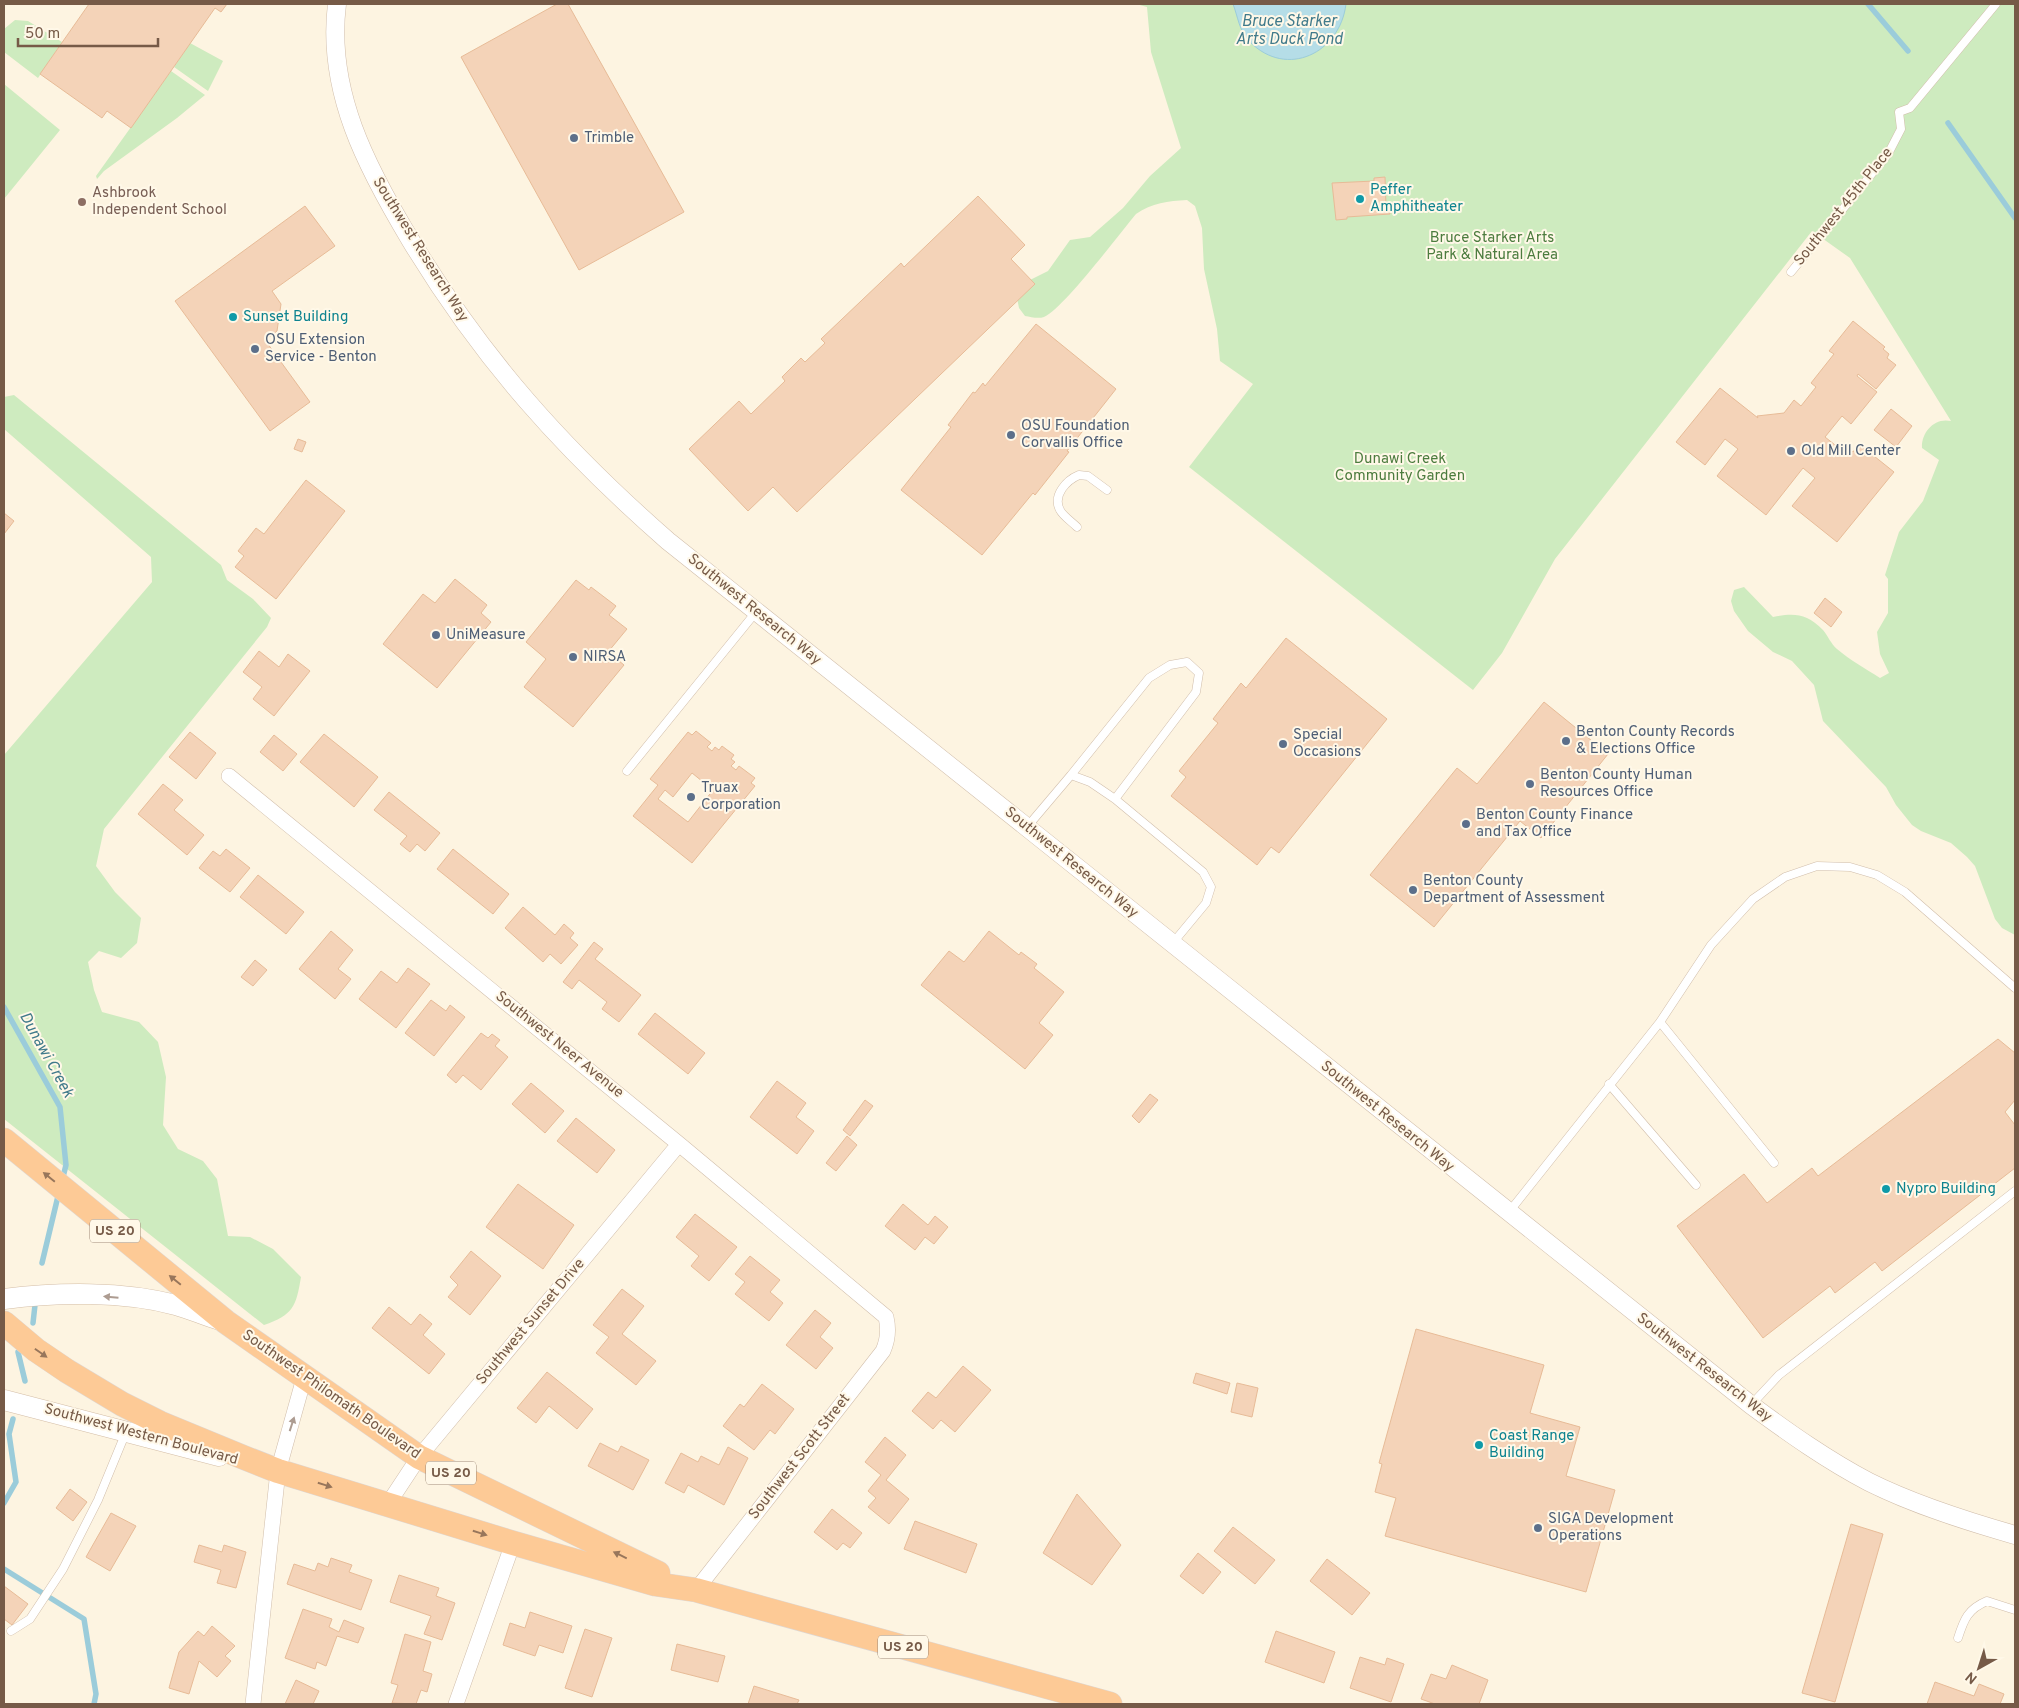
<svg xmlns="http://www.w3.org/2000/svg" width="2019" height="1708" font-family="Overpass,sans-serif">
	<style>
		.green { fill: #ceebbf }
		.water { fill: #b5dde7; stroke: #9bccda }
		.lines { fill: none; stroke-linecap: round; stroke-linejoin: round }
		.stream { stroke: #9bccda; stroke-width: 5.5 }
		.building { fill: #f4d3b8; stroke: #e7bb97; fill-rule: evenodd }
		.service-casing { stroke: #d1beab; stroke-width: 9 }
		.minor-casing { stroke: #d1beab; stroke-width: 16 }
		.tertiary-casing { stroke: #d1beab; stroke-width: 19 }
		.secondary-casing { stroke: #d4bea7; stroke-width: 21 }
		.trunk-casing { stroke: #ded7d3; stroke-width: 25 }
		.service { stroke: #fff; stroke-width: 8 }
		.minor { stroke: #fff; stroke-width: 15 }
		.tertiary { stroke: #fff; stroke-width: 18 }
		.secondary { stroke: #fff; stroke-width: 20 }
		.trunk { stroke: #fdca96; stroke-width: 24 }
		.oneway { fill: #98765b }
		.oneway2 { fill: #ad9c91 }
		.service-dot { fill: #5c6f8a; stroke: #fff8e8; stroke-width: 2 }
		.culture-dot { fill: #0f9aa8; stroke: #fff8e8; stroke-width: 2 }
		.education-dot { fill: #8d6e63; stroke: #fff8e8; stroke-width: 2 }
		.labels { text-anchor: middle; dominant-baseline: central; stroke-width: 4; stroke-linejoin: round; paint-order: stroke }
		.shield { fill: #fff8e8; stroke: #9f8977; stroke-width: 1 }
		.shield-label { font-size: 14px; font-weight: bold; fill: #765a47 }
		.service-label { font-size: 15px; fill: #4e5e75; stroke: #fff8e8; text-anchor: start }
		.culture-label { font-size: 15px; fill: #0d838f; stroke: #fff8e8; text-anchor: start }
		.education-label { font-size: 15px; fill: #785e54; stroke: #fff8e8; text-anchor: start }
		.street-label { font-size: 15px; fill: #765a47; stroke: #fff8e8 }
		.park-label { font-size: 15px; fill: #4c7c3e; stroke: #fff8e8 }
		.water-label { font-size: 16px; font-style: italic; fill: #407a8b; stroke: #fff8e8 }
	</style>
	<rect width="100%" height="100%" fill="#fdf4e1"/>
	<path class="green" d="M 1136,4 L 2015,4 L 2015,935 L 2002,928 L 1995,919 L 1975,866 L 1967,857 L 1951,843 L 1921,831 L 1912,825 L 1896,805 L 1886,787 L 1823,721 L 1814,685 L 1792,661 L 1773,652 L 1748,631 L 1734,611 L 1731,601 L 1734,590 L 1744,587 L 1773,617 C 1794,613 1806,613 1823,630 C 1828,636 1831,644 1837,649 C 1850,660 1866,669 1880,678 L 1889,673 L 1880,654 L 1877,632 L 1888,613 L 1888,579 L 1885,575 L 1899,532 L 1923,501 L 1939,460 L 1922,448 C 1921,433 1934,417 1951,421 L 1850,258 L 1812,231 L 1555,559 L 1502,653 L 1473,690 L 1189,467 L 1253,384 L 1220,361 L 1217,329 L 1204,269 L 1202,228 L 1195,206 L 1187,200 C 1168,201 1152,203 1136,214 C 1120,233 1063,309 1044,317 C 1038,319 1031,317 1025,316 L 1019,308 L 1017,298 L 1028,281 L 1048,271 L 1070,240 L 1090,237 L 1123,208 L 1150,176 L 1181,148 L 1151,52 L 1147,7 Z
		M 15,20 L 28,21 L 62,42 L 38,78 L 4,52 L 4,29 Z
		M 190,43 L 223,61 L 208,91 L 174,67 Z
		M 171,71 L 205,95 L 177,118 L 104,171 L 97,179 L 96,176 Z
		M 4,84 L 60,130 L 4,199 Z
		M 14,395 L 221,565 L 227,580 L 253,599 L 271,618 L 267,627 L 104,829 L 96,866 L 115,892 L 141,918 L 137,943 L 121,958 L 99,951 L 88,962 L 94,990 L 102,1012 L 139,1022 L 158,1042 L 166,1077 L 163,1125 L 178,1149 L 203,1161 L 217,1179 L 228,1236 L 250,1237 L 273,1249 L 301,1277 C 296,1307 293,1315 264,1325 L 4,1119 L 4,755 L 152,582 L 151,557 L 4,429 L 4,397 Z"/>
	<path class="water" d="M 1233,4 L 1346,4 C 1340,53 1287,79 1250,42 C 1239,31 1238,17 1233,4 Z"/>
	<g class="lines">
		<path class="stream" d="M 1868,4 L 1908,51
			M 1948,123 L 2015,218
			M 4,1007 L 60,1107 L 66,1165 L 62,1181
			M 42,1263 L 59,1192
			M 33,1323 L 35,1305
			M 18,1352 L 25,1381
			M 4,1503 L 16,1482 L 9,1434 L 13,1419
			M 4,1569 L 84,1619 L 96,1694 L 94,1704"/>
	</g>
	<path class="building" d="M 89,4 L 227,4 L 221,12 L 215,8 L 131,128 L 107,111 L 102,118 L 40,74 Z
		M 557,4 L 568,4 L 684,212 L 579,270 L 461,57 Z
		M 1385,177 L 1386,206 L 1389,206 L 1390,214 L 1347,217 L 1347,219 L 1336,220 L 1332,183 L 1374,181 L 1374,178 Z
		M 978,196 L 1025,245 L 1011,259 L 1035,284 L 797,512 L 773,487 L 748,511 L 689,449 L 739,401 L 751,414 L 785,381 L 782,377 L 801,358 L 805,362 L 825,343 L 821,339 L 901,263 L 904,267 Z
		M 305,206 L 335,246 L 272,291 L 281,304 L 277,331 L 265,340 L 310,402 L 270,431 L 175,301 Z
		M 1853,321 L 1885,347 L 1883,349 L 1889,354 L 1887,358 L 1896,365 L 1876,389 L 1858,374 L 1857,376 L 1877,392 L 1851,424 L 1842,416 L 1825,437 L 1845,453 L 1848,448 L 1853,452 L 1859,444 L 1894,472 L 1837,542 L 1792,506 L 1815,478 L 1803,468 L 1766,515 L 1717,476 L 1738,449 L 1725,439 L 1705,465 L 1676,442 L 1720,388 L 1758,418 L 1757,416 L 1784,413 L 1794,400 L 1801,406 L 1816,387 L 1811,383 L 1834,354 L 1829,351 Z
		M 1036,324 L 1116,389 L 1067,451 L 1069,452 L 1035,495 L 1033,493 L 982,555 L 901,490 L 951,427 L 948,425 L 973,392 L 975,393 L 983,383 L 985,386 Z
		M 1891,409 L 1912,426 L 1896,447 L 1874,430 Z
		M 298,439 L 306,442 L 302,452 L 294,449 Z
		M 306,480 L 345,511 L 276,599 L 235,567 L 244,556 L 238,551 L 256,528 L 264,534 Z
		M 4,513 L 14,521 L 4,534 Z
		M 455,579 L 487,605 L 481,613 L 491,622 L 437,688 L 383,644 L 423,594 L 435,603 Z
		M 576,580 L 589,590 L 591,587 L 616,606 L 609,615 L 627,629 L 608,652 L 624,665 L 573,727 L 524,687 L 546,659 L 526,642 Z
		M 1825,598 L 1842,612 L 1831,627 L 1814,613 Z
		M 1286,638 L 1387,719 L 1279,853 L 1271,847 L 1257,865 L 1171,796 L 1186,777 L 1179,771 L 1218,723 L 1213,719 L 1241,683 L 1246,688 Z
		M 259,651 L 279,667 L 288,654 L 310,671 L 274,716 L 253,699 L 262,687 L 243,672 Z
		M 1544,702 L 1608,754 L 1541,838 L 1520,821 L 1434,927 L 1370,875 L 1457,768 L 1477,784 Z
		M 696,731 L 711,743 L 707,747 L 712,751 L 715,747 L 719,750 L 722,746 L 734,755 L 731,759 L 735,762 L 731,766 L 736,770 L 739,766 L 755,778 L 751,783 L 755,786 L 692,863 L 633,816 L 658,785 L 650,779 L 688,732 L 692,735 ZM 692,773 L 713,790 L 688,822 L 658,799 L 665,790 L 673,797 Z
		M 190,732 L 216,753 L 196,779 L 169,757 Z
		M 324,734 L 378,777 L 354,807 L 300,762 Z
		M 274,735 L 297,754 L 283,771 L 260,752 Z
		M 163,784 L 183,800 L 174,810 L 204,835 L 187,855 L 138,814 Z
		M 389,792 L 440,833 L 425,851 L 417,844 L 410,852 L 400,844 L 407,836 L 374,810 Z
		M 226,849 L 250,868 L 230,892 L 199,868 L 213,851 L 220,856 Z
		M 453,849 L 509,894 L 493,914 L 437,869 Z
		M 258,875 L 304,912 L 286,934 L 240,897 Z
		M 523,907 L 555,935 L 564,924 L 574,933 L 570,938 L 578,945 L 561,964 L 550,954 L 543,962 L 505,928 Z
		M 331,931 L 353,950 L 338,969 L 351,979 L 335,999 L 299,969 Z
		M 989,931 L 1019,955 L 1021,952 L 1037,964 L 1034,968 L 1064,992 L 1039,1023 L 1053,1035 L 1025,1069 L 921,985 L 949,951 L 964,962 Z
		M 594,942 L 603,949 L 595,959 L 641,995 L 619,1022 L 602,1009 L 607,1002 L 579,980 L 572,989 L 563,982 Z
		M 255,960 L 267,970 L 253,986 L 241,977 Z
		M 408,968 L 430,984 L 396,1028 L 359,999 L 381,971 L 397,983 Z
		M 431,1000 L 446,1011 L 450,1005 L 465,1017 L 434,1056 L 405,1033 Z
		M 655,1013 L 705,1053 L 688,1074 L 638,1034 Z
		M 481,1033 L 488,1038 L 492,1034 L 500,1040 L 495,1046 L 508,1057 L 481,1090 L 463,1075 L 456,1083 L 447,1075 Z
		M 1998,1039 L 2015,1053 L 2015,1100 L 2005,1112 L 2015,1125 L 2015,1168 L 1882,1271 L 1875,1262 L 1835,1293 L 1830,1286 L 1763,1338 L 1677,1226 L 1744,1174 L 1767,1203 L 1812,1168 L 1818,1176 Z
		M 777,1081 L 806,1103 L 796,1117 L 814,1131 L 797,1154 L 750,1117 Z
		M 531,1083 L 564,1111 L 545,1133 L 512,1104 Z
		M 1150,1094 L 1158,1100 L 1139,1123 L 1132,1116 Z
		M 865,1100 L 873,1106 L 850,1136 L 843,1130 Z
		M 576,1118 L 615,1150 L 597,1173 L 557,1141 Z
		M 847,1136 L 857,1145 L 836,1171 L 826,1163 Z
		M 518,1184 L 574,1225 L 543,1269 L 486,1227 Z
		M 903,1204 L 928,1225 L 935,1216 L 948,1227 L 934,1244 L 925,1237 L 915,1250 L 885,1226 Z
		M 695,1214 L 737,1247 L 709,1281 L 691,1266 L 699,1256 L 676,1237 Z
		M 471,1251 L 501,1276 L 470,1315 L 448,1297 L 458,1285 L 450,1277 Z
		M 750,1256 L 780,1280 L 770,1292 L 783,1303 L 769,1321 L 735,1294 L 745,1282 L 735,1274 Z
		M 622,1289 L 644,1306 L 622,1334 L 656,1361 L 636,1385 L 596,1353 L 609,1337 L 593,1325 Z
		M 389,1307 L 411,1325 L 420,1314 L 432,1324 L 423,1335 L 445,1354 L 429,1374 L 372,1328 Z
		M 815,1310 L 831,1323 L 820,1337 L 833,1348 L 816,1369 L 786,1345 Z
		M 1416,1329 L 1544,1365 L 1530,1413 L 1580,1427 L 1566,1476 L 1615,1490 L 1586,1592 L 1385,1536 L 1396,1498 L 1375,1492 L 1382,1464 L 1379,1463 Z
		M 963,1366 L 991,1390 L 955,1432 L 941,1420 L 933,1429 L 912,1411 L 928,1392 L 936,1398 Z
		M 547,1372 L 593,1409 L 577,1429 L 549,1406 L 536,1423 L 517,1408 Z
		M 1196,1373 L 1230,1383 L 1227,1394 L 1193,1383 Z
		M 1237,1383 L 1258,1388 L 1252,1417 L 1231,1412 Z
		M 762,1384 L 794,1409 L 775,1434 L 770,1430 L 754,1450 L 723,1426 L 740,1404 L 744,1407 Z
		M 885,1437 L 906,1455 L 886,1480 L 909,1499 L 889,1524 L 868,1507 L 876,1498 L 868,1491 L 881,1475 L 865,1462 Z
		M 600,1443 L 618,1452 L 621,1446 L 649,1460 L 633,1490 L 588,1466 Z
		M 728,1447 L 748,1458 L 724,1505 L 688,1485 L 684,1493 L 665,1483 L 681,1453 L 698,1462 L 701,1456 L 719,1465 Z
		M 70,1489 L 87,1502 L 73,1521 L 56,1508 Z
		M 1077,1494 L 1121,1545 L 1092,1585 L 1043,1553 Z
		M 832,1509 L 862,1533 L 850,1548 L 843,1543 L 837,1550 L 814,1532 Z
		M 111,1513 L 136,1526 L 110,1571 L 86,1557 Z
		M 915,1521 L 977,1544 L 966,1573 L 904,1549 Z
		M 1851,1524 L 1883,1534 L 1835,1702 L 1802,1693 Z
		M 1233,1527 L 1275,1560 L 1255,1584 L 1214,1551 Z
		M 199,1545 L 222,1552 L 224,1545 L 246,1552 L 236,1588 L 217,1583 L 221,1570 L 194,1562 Z
		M 1198,1553 L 1221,1572 L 1203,1594 L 1180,1576 Z
		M 331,1558 L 352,1565 L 349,1572 L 372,1580 L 361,1610 L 287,1584 L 294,1564 L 315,1571 L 318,1563 L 328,1567 Z
		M 1327,1559 L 1370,1593 L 1352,1615 L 1310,1581 Z
		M 399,1575 L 439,1588 L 436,1596 L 455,1603 L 442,1640 L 424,1634 L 431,1616 L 390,1602 Z
		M 4,1586 L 28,1604 L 12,1625 L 4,1619 Z
		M 303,1609 L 332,1619 L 329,1627 L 339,1632 L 344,1620 L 364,1628 L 358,1643 L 337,1636 L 326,1666 L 317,1662 L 315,1669 L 285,1658 Z
		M 530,1612 L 572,1626 L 563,1653 L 539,1645 L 535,1656 L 503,1645 L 510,1623 L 525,1628 Z
		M 212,1626 L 235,1646 L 225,1656 L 231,1661 L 217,1677 L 199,1661 L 189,1694 L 169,1688 L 179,1652 L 198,1631 L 204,1636 Z
		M 585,1629 L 612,1638 L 592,1697 L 565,1688 Z
		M 1276,1631 L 1335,1652 L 1324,1683 L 1265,1662 Z
		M 405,1634 L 431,1642 L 423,1671 L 432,1674 L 427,1692 L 421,1690 L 416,1704 L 392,1703 L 398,1685 L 391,1683 Z
		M 677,1644 L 725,1656 L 718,1682 L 671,1670 Z
		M 1360,1657 L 1385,1665 L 1387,1658 L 1404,1664 L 1391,1702 L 1350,1688 Z
		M 1452,1665 L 1488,1680 L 1479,1704 L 1435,1704 L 1421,1699 L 1431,1674 L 1446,1679 Z
		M 296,1680 L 319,1691 L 313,1704 L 285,1704 Z
		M 1935,1682 L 1974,1696 L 1979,1684 L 2004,1694 L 2000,1704 L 1927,1704 Z
		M 754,1686 L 799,1700 L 797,1704 L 748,1704 Z"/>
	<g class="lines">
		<defs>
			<path id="service" d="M 1791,272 L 1888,154 L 1901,129 L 1899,112 L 1910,108 L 1996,4
				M 1077,527 C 1072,522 1063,516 1060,510 C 1052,495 1067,480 1079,475 L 1088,476 L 1107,490
				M 627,771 L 756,612
				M 1071,775 L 1149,678 L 1170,665 L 1187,662 L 1199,673 L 1196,692 L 1115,799
				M 1027,827 L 1071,775 L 1090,782 L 1115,799 L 1203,872 L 1211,887 L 1206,903 L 1172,944
				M 1660,1022 L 1774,1163
				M 1609,1084 L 1696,1185
				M 1509,1212 L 1660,1022 L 1711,945 L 1753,899 L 1785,877 L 1817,866 L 1850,867 L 1877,875 L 1905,892 L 2015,988
				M 1751,1405 L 1779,1375 L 2015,1191
				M 11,1631 L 30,1619 L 63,1569 L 98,1500 L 126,1432
				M 1958,1638 C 1964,1619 1968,1609 1987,1601 L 2015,1610"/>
			<path id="minor" d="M 229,776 L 679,1144 L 886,1317 C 889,1330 888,1340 883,1351 L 696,1590
				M 388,1504 L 419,1457 L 679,1144
				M 253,1704 L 278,1471 L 304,1378
				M 456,1704 L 513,1543"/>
			<path id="tertiary" d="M 337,4 C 326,91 367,168 411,241 C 483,360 563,449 668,541 L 1751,1405 C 1789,1433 1827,1460 1869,1482 C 1915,1505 1966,1521 2015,1535"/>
			<path id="secondary" d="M 4,1299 C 58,1292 123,1291 176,1305 C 191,1309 205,1316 220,1320
				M 4,1400 L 219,1456"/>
			<path id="trunk" d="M 4,1140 L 226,1322 L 419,1457 L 658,1573
				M 4,1323 L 36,1350 L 67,1371 L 122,1404 L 160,1423 L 245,1458 L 278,1471 L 513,1543 L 655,1584 L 696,1590 L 1110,1704"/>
		</defs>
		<use href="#service" class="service-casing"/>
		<use href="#minor" class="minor-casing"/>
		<use href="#tertiary" class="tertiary-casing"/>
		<use href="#secondary" class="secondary-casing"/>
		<use href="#trunk" class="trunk-casing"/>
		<use href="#service" class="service"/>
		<use href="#minor" class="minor"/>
		<use href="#tertiary" class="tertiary"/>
		<use href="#secondary" class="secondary"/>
		<use href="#trunk" class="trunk"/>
	</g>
	<defs><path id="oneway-solid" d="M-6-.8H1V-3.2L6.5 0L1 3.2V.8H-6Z" transform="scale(1.25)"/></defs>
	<g class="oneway">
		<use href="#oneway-solid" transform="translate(49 1177) rotate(-141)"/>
		<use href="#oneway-solid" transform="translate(175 1280) rotate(-141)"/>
		<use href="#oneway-solid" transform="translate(41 1353) rotate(35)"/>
		<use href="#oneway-solid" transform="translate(325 1485) rotate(17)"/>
		<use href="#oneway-solid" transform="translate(480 1533) rotate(17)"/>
		<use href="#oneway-solid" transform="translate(620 1555) rotate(-154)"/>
	</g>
	<g class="oneway2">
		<use href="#oneway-solid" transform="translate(111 1297) rotate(-175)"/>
		<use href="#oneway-solid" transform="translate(292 1424) rotate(-72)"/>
	</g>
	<g class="service-dot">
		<circle cx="574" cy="138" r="5"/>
		<circle cx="255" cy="349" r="5"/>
		<circle cx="1011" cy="435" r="5"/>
		<circle cx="1791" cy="451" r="5"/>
		<circle cx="436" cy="635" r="5"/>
		<circle cx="573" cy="657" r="5"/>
		<circle cx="1566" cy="741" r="5"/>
		<circle cx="1283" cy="744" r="5"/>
		<circle cx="1530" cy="784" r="5"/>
		<circle cx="691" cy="797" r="5"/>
		<circle cx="1466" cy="824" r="5"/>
		<circle cx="1413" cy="890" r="5"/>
		<circle cx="1538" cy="1528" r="5"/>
	</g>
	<g class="culture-dot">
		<circle cx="1360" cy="199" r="5"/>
		<circle cx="233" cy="317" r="5"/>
		<circle cx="1886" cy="1189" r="5"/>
		<circle cx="1479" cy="1445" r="5"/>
	</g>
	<circle class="education-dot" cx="82" cy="202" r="5"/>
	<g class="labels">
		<g class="shield">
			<rect x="90" y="1219.5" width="50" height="23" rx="4"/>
			<rect x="426" y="1461.5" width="50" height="23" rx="4"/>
			<rect x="878" y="1635.5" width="50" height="23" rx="4"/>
		</g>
		<g class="shield-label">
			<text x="115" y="1231">US 20</text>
			<text x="451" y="1473">US 20</text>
			<text x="903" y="1647">US 20</text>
		</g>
		<g class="service-label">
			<text x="584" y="138">Trimble</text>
			<text x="265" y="340">OSU Extension<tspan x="265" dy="17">Service - Benton</tspan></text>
			<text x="1021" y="426">OSU Foundation<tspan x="1021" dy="17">Corvallis Office</tspan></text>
			<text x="1801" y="451">Old Mill Center</text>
			<text x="446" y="635">UniMeasure</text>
			<text x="583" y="657">NIRSA</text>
			<text x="1576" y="732">Benton County Records<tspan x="1576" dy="17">&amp; Elections Office</tspan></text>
			<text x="1293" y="735">Special<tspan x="1293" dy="17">Occasions</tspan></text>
			<text x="1540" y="775">Benton County Human<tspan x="1540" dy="17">Resources Office</tspan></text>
			<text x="701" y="788">Truax<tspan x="701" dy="17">Corporation</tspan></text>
			<text x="1476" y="815">Benton County Finance<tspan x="1476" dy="17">and Tax Office</tspan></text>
			<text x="1423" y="881">Benton County<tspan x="1423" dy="17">Department of Assessment</tspan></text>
			<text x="1548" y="1519">SIGA Development<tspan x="1548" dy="17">Operations</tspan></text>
		</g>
		<g class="culture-label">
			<text x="1370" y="190">Peffer<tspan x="1370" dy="17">Amphitheater</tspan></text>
			<text x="243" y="317">Sunset Building</text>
			<text x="1896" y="1189">Nypro Building</text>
			<text x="1489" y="1436">Coast Range<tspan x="1489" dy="17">Building</tspan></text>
		</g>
		<g class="education-label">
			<text x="92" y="193">Ashbrook<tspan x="92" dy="17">Independent School</tspan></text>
		</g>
		<g class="street-label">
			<text transform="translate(1844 207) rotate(-51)">Southwest 45th Place</text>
			<text transform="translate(420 250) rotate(58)">Southwest Research Way</text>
			<text transform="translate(754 610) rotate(39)">Southwest Research Way</text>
			<text transform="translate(1071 863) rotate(39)">Southwest Research Way</text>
			<text transform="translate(559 1045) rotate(39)">Southwest Neer Avenue</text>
			<text transform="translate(1387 1117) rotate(39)">Southwest Research Way</text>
			<text transform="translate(531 1322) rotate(-50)">Southwest Sunset Drive</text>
			<text transform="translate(1704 1368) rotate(38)">Southwest Research Way</text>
			<text transform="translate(331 1395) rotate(35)">Southwest Philomath Boulevard</text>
			<text transform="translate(141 1435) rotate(15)">Southwest Western Boulevard</text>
			<text transform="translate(800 1457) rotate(-52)">Southwest Scott Street</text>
		</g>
		<g class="park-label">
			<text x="1492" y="238">Bruce Starker Arts<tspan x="1492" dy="17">Park &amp; Natural Area</tspan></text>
			<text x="1400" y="459">Dunawi Creek<tspan x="1400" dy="17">Community Garden</tspan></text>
		</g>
		<g class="water-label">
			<text x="1289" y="22">Bruce Starker<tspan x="1289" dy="18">Arts Duck Pond</tspan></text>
			<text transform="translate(46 1055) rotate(61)">Dunawi Creek</text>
		</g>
	</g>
	<rect width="2019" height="1708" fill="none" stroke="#765a47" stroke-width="10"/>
	<g transform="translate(1979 1668) rotate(219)" stroke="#fff8e8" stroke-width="4" paint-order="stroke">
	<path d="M0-4L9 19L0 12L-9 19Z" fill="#765a47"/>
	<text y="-8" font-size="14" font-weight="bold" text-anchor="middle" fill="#765a47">N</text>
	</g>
	<path d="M18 38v8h140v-8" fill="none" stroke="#765a47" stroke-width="2.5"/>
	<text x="25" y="38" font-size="15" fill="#765a47" stroke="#fff8e8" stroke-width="4" paint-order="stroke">50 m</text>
</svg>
